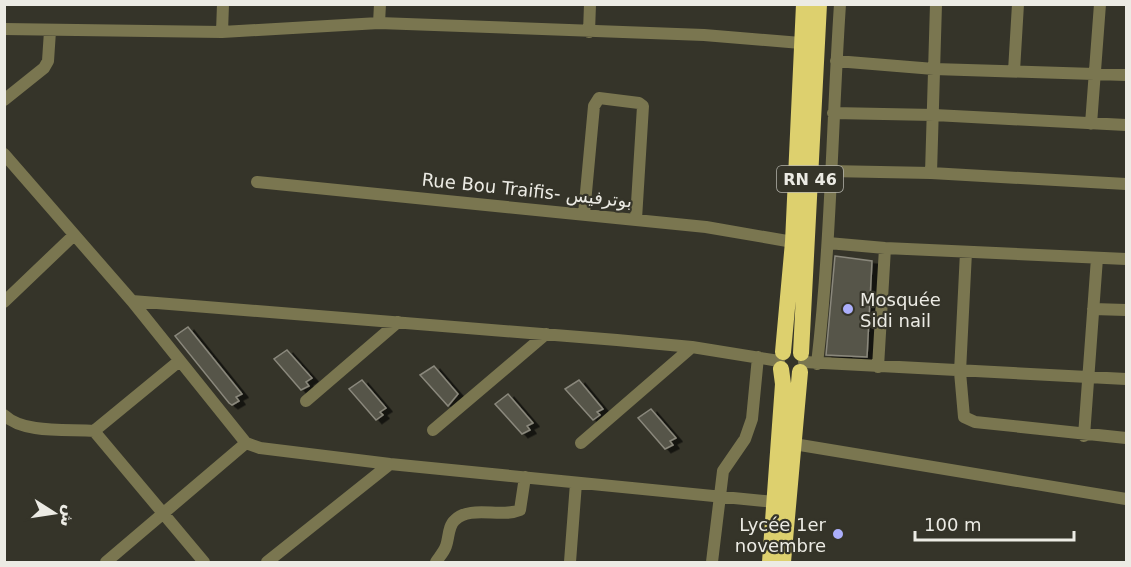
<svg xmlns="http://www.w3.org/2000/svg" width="1131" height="567" font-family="'DejaVu Sans',Cairo,sans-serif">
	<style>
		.building { fill: #565449; stroke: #8a887c; stroke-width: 1.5; filter: url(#shadow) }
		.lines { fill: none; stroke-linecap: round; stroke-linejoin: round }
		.minor { stroke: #7a7650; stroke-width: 12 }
		.highway { stroke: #ddd06e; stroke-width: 16 }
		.poi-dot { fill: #acaffb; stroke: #353429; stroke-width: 2 }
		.labels { text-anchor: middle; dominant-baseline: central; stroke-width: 4.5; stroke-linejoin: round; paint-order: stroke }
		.shield { fill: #353429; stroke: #b5b4ac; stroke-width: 1.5 }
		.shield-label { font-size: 16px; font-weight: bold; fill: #ecebe4 }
		.street-label { font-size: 18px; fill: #ecebe4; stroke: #353429 }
		.poi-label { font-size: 18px; fill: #ecebe4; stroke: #353429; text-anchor: start }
	</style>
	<defs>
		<filter id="shadow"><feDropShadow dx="6" dy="3.5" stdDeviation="0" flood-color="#0009"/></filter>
	</defs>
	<rect width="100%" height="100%" fill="#353429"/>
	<path class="building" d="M 835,256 L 872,261 L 867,357 L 826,355 Z
		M 188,327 L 242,394 L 236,397 L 239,401 L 232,405 L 229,403 L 175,336 Z
		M 287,350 L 312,378 L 306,382 L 309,386 L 301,390 L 274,359 Z
		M 434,366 L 458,394 L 448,406 L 420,375 Z
		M 362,380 L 386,408 L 380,412 L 383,415 L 376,420 L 349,389 Z
		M 579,380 L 603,409 L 597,412 L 600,415 L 593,420 L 565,389 Z
		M 508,394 L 533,423 L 527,426 L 530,430 L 522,434 L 495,404 Z
		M 651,409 L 676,438 L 670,441 L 673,445 L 665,449 L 638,418 Z"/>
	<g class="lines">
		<path class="minor" d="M 379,23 L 380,4
			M 4,29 L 222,32 L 379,23 L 704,35 L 801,43
			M 222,32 L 223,4
			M 589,32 L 590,4
			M 836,61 L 934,69 L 1126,75
			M 1014,71 L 1018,4
			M 4,100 L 44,68 L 48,61 L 50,31
			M 833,113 L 934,115 L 1126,125
			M 1091,124 L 1100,4
			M 4,154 L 132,301 L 246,443
			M 829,171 L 931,173 L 1126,184
			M 931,173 L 936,4
			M 257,182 L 706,227 L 793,242
			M 584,214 L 594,106 L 599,98 L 639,103 L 643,106 L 636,219
			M 828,243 L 885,248 L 1126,259
			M 966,252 L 960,372 L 964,417 L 975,422 L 1126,438
			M 132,301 L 617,340 L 692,347 L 779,361
			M 4,302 L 73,236
			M 1093,309 L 1126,310
			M 804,362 L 1126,379
			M 817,364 C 831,244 832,124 840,4
			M 878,367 L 885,248
			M 306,401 L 398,322
			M 4,415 C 24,434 68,429 94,431 L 178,362
			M 433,430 L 546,334
			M 94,431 L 204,562
			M 1084,436 L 1097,258
			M 581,443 L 692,347
			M 794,444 L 1126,499
			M 106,562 L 246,443 L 260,448 L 390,464 L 774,502
			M 267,562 L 390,464
			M 436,562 C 439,557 444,552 446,546 C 449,538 448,526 455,520 C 470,505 501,518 520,510 L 525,477
			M 570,562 L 576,483
			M 712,562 L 723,471 L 745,439 L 752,419 L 758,357"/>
		<path class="highway" d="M 783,352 L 793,242 L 804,4
			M 801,353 L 819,4
			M 770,562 L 783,384 L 781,369
			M 783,562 L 800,372"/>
	</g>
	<g class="poi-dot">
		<circle cx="848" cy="309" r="6"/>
		<circle cx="838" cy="534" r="6"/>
	</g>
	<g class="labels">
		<rect class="shield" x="777" y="166" width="66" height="26" rx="4.5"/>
		<g class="shield-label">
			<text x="810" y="179">RN 46</text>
		</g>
		<g class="street-label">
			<text transform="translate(527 190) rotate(6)">Rue Bou Traifis- بوترفيس</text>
		</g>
		<g class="poi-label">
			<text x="860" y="299">Mosquée<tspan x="860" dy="21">Sidi nail</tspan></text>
			<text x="826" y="524" text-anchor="end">Lycée 1er<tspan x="826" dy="21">novembre</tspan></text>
		</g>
	</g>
	<rect width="1131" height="567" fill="none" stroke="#ecebe4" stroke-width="12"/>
	<g transform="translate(54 513) rotate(102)" stroke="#353429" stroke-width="4.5" paint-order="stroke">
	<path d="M0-4.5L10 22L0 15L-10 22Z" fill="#ecebe4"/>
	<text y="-9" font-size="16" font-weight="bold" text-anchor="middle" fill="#ecebe4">ش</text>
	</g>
	<path d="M915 531v9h159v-9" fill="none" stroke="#ecebe4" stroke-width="3"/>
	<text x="924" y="531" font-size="18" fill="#ecebe4" stroke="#353429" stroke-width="4.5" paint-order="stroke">100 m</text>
</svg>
